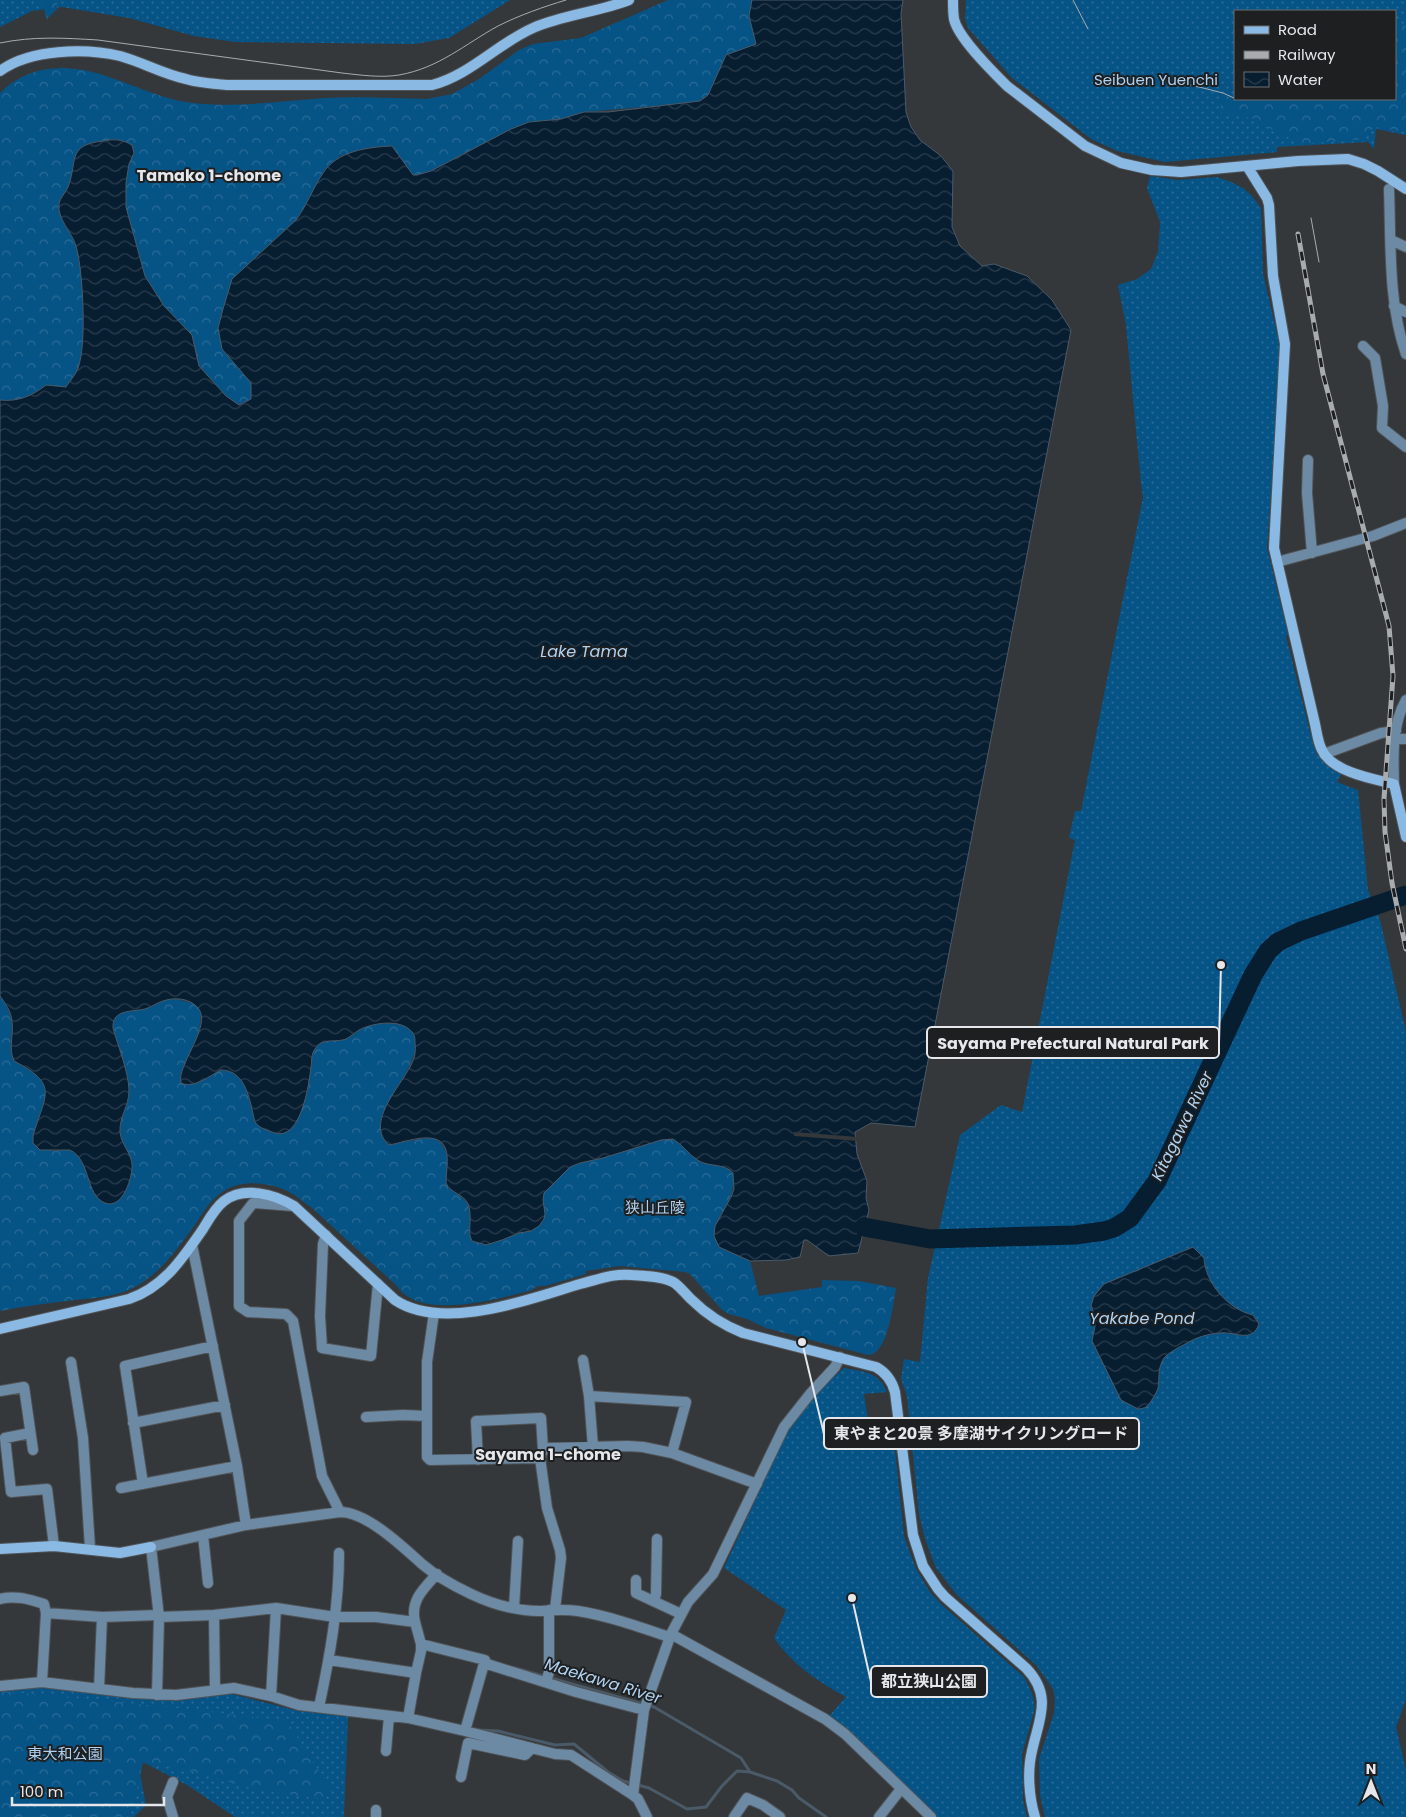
<svg xmlns="http://www.w3.org/2000/svg" width="1406" height="1817" font-family="Poppins,'Noto Sans JP',sans-serif">
	<style>
		.grass { fill: url(#grass-dots); fill-rule: evenodd }
		.forest { fill: url(#forest-crowns) }
		.water { fill: url(#water-waves); stroke: #4a5a68 }
		.pier { fill: #34383b }
		.lines { fill: none; stroke-linecap: round; stroke-linejoin: round }
		.stream { stroke: #4a5a68; stroke-width: 3 }
		.river { stroke: #071d30; stroke-width: 19 }
		.street-casing { stroke: #505457; stroke-width: 12 }
		.secondary-casing { stroke: #505457; stroke-width: 12 }
		.street { stroke: #6d8aa5; stroke-width: 10 }
		.secondary { stroke: #8ab9e3; stroke-width: 10 }
		.tram { stroke: #a9acaf; stroke-width: 1 }
		.rail-casing { stroke: #a9acaf; stroke-width: 5 }
		.rail { stroke: #1d1f20; stroke-width: 3; stroke-dasharray: 9; stroke-linecap: butt }
		.labels { text-anchor: middle; dominant-baseline: central; stroke-width: 4; stroke-linejoin: round; paint-order: stroke }
		.park-label { font-size: 15px; fill: #aed1f1; stroke: #1d1f20 }
		.neighbourhood-label { font-size: 16px; font-weight: bold; fill: #e5e7ea; stroke: #1d1f20 }
		.water-label { font-size: 16px; font-style: italic; fill: #b1d3f3; stroke: #1d1f20 }
		.leader { fill: none; stroke: #e5e7ea; stroke-width: 2 }
		.callout-dot { fill: #e5e7ea; stroke: #1d1f20; stroke-width: 2 }
		.callout { fill: #1d1f20; stroke: #e5e7ea; stroke-width: 2 }
		.callout-label { font-size: 16px; text-anchor: middle; font-weight: bold; fill: #e5e7ea }
	</style>
	<defs>
		<pattern id="grass-dots" width="8" height="8" patternUnits="userSpaceOnUse" patternTransform="scale(1.25)"><rect width="8" height="8" fill="#065386"/><path d="M2 2h.1M6 6h.1" fill="none" stroke="#2a6c97" stroke-width="1.8" stroke-linecap="round"/></pattern>
		<pattern id="forest-crowns" width="20" height="18" patternUnits="userSpaceOnUse" patternTransform="scale(1.25)"><rect width="20" height="18" fill="#065386"/><path d="M2 6a3 3 0 1 1 6 0M12 15a3 3 0 1 1 6 0" fill="none" stroke="#2a6c97"/></pattern>
		<pattern id="water-waves" width="16" height="10" patternUnits="userSpaceOnUse" patternTransform="scale(1.25)"><rect width="16" height="10" fill="#071d30"/><path d="M0 5q4-4 8 0t8 0" fill="none" stroke="#2b3e4e"/></pattern>
	</defs>
	<rect width="100%" height="100%" fill="#34383b"/>
	<path class="grass" d="M 0,0 L 510,0 L 449,38 L 415,44 L 235,42 L 194,36 L 129,18 L 62,7 L 32,11 L 0,27 Z
		M 966,0 L 1406,0 L 1406,135 L 1376,129 L 1374,149 L 1368,142 L 1277,147 L 1277,152 L 1165,162 L 1117,151 L 1091,139 L 1012,78 L 968,28 L 965,19 ZM 1235,11 L 1395,11 L 1395,99 L 1235,99 Z
		M 1150,176 L 1178,180 L 1217,177 L 1231,182 L 1243,188 L 1252,196 L 1261,208 L 1263,273 L 1281,351 L 1267,548 L 1288,635 L 1286,636 L 1313,744 L 1318,756 L 1342,773 L 1337,782 L 1358,790 L 1368,890 L 1380,920 L 1406,1032 L 1406,1699 L 1396,1727 L 1406,1770 L 1406,1817 L 1045,1817 L 1040,1795 L 1039,1759 L 1054,1713 L 1055,1699 L 1053,1689 L 1036,1665 L 957,1595 L 936,1568 L 925,1539 L 919,1514 L 907,1396 L 901,1379 L 904,1359 L 920,1362 L 928,1278 L 960,1135 L 1001,1105 L 1022,1112 L 1075,840 L 1069,838 L 1075,811 L 1081,811 L 1143,497 L 1141,484 L 1126,325 L 1118,285 L 1137,279 L 1151,269 L 1158,252 L 1160,222 L 1147,188 Z
		M 844,1368 C 864,1372 878,1371 887,1392 L 864,1394 L 868,1420 L 873,1419 L 874,1432 L 893,1431 L 904,1536 L 916,1569 L 930,1592 L 941,1604 L 1024,1677 C 1030,1688 1036,1699 1034,1712 L 1022,1754 L 1023,1800 L 1027,1817 L 937,1817 L 842,1725 L 829,1716 L 846,1697 C 818,1682 792,1664 774,1638 L 786,1610 L 724,1568 L 788,1430 L 819,1390 Z
		M 41,1688 L 88,1691 L 175,1701 L 232,1694 L 298,1711 L 348,1716 L 344,1817 L 235,1817 L 187,1785 L 137,1759 L 146,1805 L 134,1817 L 0,1817 L 0,1690 Z"/>
	<path class="forest" d="M 41,0 L 57,0 L 57,9 L 47,19 Z
		M 668,0 L 752,0 L 749,16 L 756,44 L 726,55 L 708,95 L 705,99 L 691,103 L 584,112 L 561,119 L 529,122 L 511,129 L 431,171 L 417,175 L 413,175 L 359,151 L 348,154 L 340,156 L 323,172 L 304,209 L 296,220 L 232,279 L 222,349 L 251,383 L 251,399 L 239,405 L 226,396 L 199,366 L 192,335 L 164,306 L 145,276 L 126,207 L 126,183 L 129,164 L 134,152 L 132,145 C 122,139 114,139 103,141 C 66,145 78,162 68,187 C 66,192 60,198 59,204 C 57,219 72,232 76,246 C 83,270 87,345 78,368 C 76,374 70,381 66,387 L 46,385 C 32,396 18,402 0,400 L 0,93 C 17,75 41,67 65,68 C 111,70 148,98 193,103 C 237,108 281,101 325,98 C 359,96 393,98 427,99 L 452,94 L 479,79 L 519,50 L 533,44 L 581,38 Z
		M 1406,25 L 1406,132 L 1374,127 L 1365,139 L 1301,144 L 1251,118 L 1222,114 L 1220,99 L 1231,103 L 1235,96 L 1235,99 L 1395,99 L 1395,26 Z
		M 0,996 C 8,1007 12,1017 12,1032 C 11,1036 10,1043 11,1047 C 14,1069 48,1071 46,1095 C 45,1105 39,1116 36,1125 L 52,1151 L 70,1150 L 79,1156 L 97,1197 L 106,1203 L 125,1192 L 129,1182 L 132,1162 L 122,1144 L 120,1124 L 126,1105 L 129,1091 L 113,1028 L 114,1021 L 116,1016 L 121,1013 L 151,1007 L 164,1000 L 176,999 L 192,1003 L 199,1008 L 201,1013 L 199,1033 L 180,1075 C 190,1075 202,1077 211,1075 C 215,1074 218,1071 222,1070 C 245,1066 251,1107 255,1122 L 304,1105 C 307,1093 310,1080 311,1068 C 312,1062 311,1055 315,1049 C 323,1037 335,1043 346,1039 C 354,1036 360,1028 369,1025 C 380,1022 410,1022 414,1035 C 425,1070 364,1110 385,1141 L 410,1141 L 432,1137 C 452,1147 448,1168 448,1188 C 476,1206 468,1205 470,1236 L 502,1240 L 519,1233 L 531,1231 L 545,1214 L 543,1200 L 544,1193 L 570,1167 L 580,1163 L 603,1158 L 661,1140 L 673,1139 C 683,1145 689,1155 699,1161 C 710,1167 724,1163 733,1173 C 735,1198 725,1204 715,1226 L 719,1247 L 750,1261 L 759,1296 L 822,1287 L 822,1280 L 859,1281 L 896,1288 C 893,1304 888,1355 868,1355 L 766,1328 L 747,1319 L 729,1314 L 722,1310 L 690,1274 L 685,1272 L 620,1266 L 586,1271 L 586,1274 L 545,1286 C 539,1285 536,1286 532,1290 C 498,1299 420,1322 396,1285 L 311,1207 C 301,1201 294,1193 283,1189 C 265,1182 240,1180 224,1191 C 212,1198 204,1211 197,1222 C 178,1248 160,1275 131,1289 C 113,1297 94,1298 75,1300 C 50,1303 25,1306 0,1311 Z
		M 0,1691 L 168,1707 L 287,1721 L 330,1789 L 322,1799 L 258,1790 L 198,1773 L 143,1762 L 133,1808 L 124,1817 L 0,1817 Z"/>
	<path class="water" d="M 752,0 L 903,0 L 901,13 L 906,112 L 911,127 L 920,140 L 941,156 L 953,171 L 952,227 L 960,246 L 982,266 L 994,264 L 1027,276 L 1052,300 L 1071,330 L 915,1127 L 871,1123 L 855,1132 L 857,1154 L 867,1181 L 866,1198 L 869,1210 L 858,1253 L 829,1256 L 807,1240 L 804,1240 L 800,1257 L 786,1260 L 750,1261 L 719,1247 L 714,1236 L 715,1226 L 731,1197 L 734,1189 L 733,1173 C 724,1163 710,1167 699,1161 C 689,1155 683,1145 673,1139 L 661,1140 L 603,1158 L 580,1163 L 570,1167 L 544,1193 L 543,1200 L 545,1214 L 544,1219 L 539,1226 L 531,1231 L 519,1233 L 502,1240 L 486,1245 L 472,1241 L 470,1236 C 469,1227 472,1213 468,1204 C 464,1194 450,1193 446,1183 C 446,1174 448,1164 447,1155 C 444,1126 407,1142 389,1145 C 364,1123 401,1086 411,1065 C 415,1058 416,1050 415,1043 C 415,1039 415,1035 412,1032 C 401,1018 372,1023 359,1030 C 354,1033 350,1037 346,1039 C 335,1043 323,1037 315,1049 C 311,1054 312,1061 311,1067 C 309,1084 301,1141 275,1133 C 268,1131 259,1128 255,1122 C 250,1103 247,1070 221,1070 C 209,1076 194,1089 181,1083 C 176,1066 213,1025 198,1008 C 190,998 174,997 163,1001 C 156,1003 152,1007 145,1009 C 137,1011 122,1010 116,1017 C 113,1020 113,1024 113,1028 C 118,1046 129,1073 129,1091 C 129,1106 119,1117 120,1132 C 121,1144 131,1153 132,1164 C 133,1176 123,1210 105,1203 C 85,1195 91,1160 70,1150 L 40,1150 L 33,1143 L 33,1136 C 45,1094 60,1085 14,1061 C 8,1047 14,1035 12,1021 C 11,1011 5,1003 0,996 L 0,400 C 18,402 32,396 46,385 L 66,387 C 70,381 76,374 78,368 C 87,345 83,270 76,246 C 72,232 57,219 59,204 C 60,198 66,192 68,187 C 78,162 66,145 103,141 C 114,139 122,139 132,145 L 134,153 L 129,164 L 126,183 L 126,207 L 145,276 L 164,306 L 192,335 L 199,366 L 226,396 L 239,405 L 251,399 L 251,383 L 222,349 L 218,328 L 223,309 L 232,279 L 296,220 C 307,205 313,188 323,173 C 337,151 368,147 392,146 L 413,175 L 417,175 L 431,171 L 511,129 L 529,122 L 561,119 L 584,112 L 608,112 L 700,101 L 708,95 L 726,55 L 756,44 L 749,16 Z
		M 1193,1247 L 1204,1258 C 1205,1283 1229,1310 1253,1315 L 1259,1324 C 1252,1344 1234,1331 1220,1333 C 1208,1334 1197,1337 1187,1343 C 1180,1347 1169,1352 1164,1358 C 1157,1369 1160,1377 1158,1388 C 1157,1392 1150,1404 1146,1407 C 1144,1408 1141,1409 1138,1409 L 1121,1400 L 1092,1341 C 1095,1325 1098,1321 1091,1306 L 1094,1296 L 1104,1284 Z"/>
	<path class="pier" d="M 794,1132 L 858,1137 L 858,1141 L 794,1136 Z"/>
	<g class="lines">
		<path class="stream" d="M 515,1668 L 654,1707 L 741,1758 L 750,1772
			M 478,1730 L 498,1731 L 555,1745 L 574,1744 L 608,1772 L 623,1781 L 649,1788 L 687,1809 L 706,1807 L 722,1786 L 737,1771 L 750,1772 L 777,1781 L 792,1790 L 799,1798 L 826,1817"/>
		<path class="river" d="M 864,1227 L 930,1239 L 1075,1235 L 1104,1231 L 1114,1228 L 1130,1218 L 1157,1181 L 1253,975 L 1268,951 L 1278,942 L 1301,931 L 1406,895"/>
		<defs>
			<path id="street" d="M 1389,189 C 1391,243 1388,303 1406,354
				M 1391,240 L 1406,247
				M 1394,306 L 1406,312
				M 1363,346 L 1375,358 L 1383,406 L 1382,428 L 1406,447
				M 1308,460 L 1307,493 L 1312,553
				M 1277,562 L 1373,536 L 1406,523
				M 1395,739 L 1406,739
				M 1324,754 L 1381,733 L 1396,731
				M 1394,784 C 1393,757 1392,724 1406,700
				M 293,1206 L 253,1203 L 239,1221 L 239,1306 L 248,1312 L 286,1314 L 293,1321 L 322,1476 L 340,1512
				M 326,1235 L 323,1244 L 320,1316 L 322,1348 L 371,1356 L 378,1284
				M 192,1245 L 237,1466 L 246,1525
				M 434,1313 L 427,1362 L 427,1457 L 430,1460 L 540,1458
				M 583,1360 L 589,1396 L 593,1447
				M 71,1362 L 83,1438 L 90,1548
				M 0,1391 L 24,1387 L 33,1450
				M 589,1396 L 686,1402 L 672,1453
				M 366,1417 L 403,1415 L 427,1416
				M 133,1423 L 225,1405
				M 30,1433 L 5,1438 L 11,1492 L 47,1489 L 54,1546
				M 478,1460 L 476,1421 L 541,1418 L 543,1450
				M 143,1484 L 125,1366 L 213,1346
				M 121,1488 L 237,1466
				M 203,1535 L 208,1583
				M 636,1580 L 636,1593 L 681,1614
				M 0,1599 C 15,1595 29,1599 44,1604 L 46,1613 L 42,1682
				M 654,1601 L 656,1594 L 657,1539
				M 514,1608 L 518,1541
				M 555,1609 L 561,1558 L 560,1550 L 547,1508 L 540,1458 L 543,1450 L 547,1448 L 628,1446 L 643,1447 L 672,1453 L 757,1484
				M 46,1613 L 102,1617 L 159,1615
				M 214,1615 L 215,1689
				M 159,1617 L 214,1615 L 276,1608 L 335,1617 L 376,1617 L 415,1622 L 421,1644 L 421,1651 L 416,1673 L 408,1718
				M 415,1622 C 410,1601 423,1589 437,1574
				M 671,1634 L 825,1719 L 845,1734 L 931,1817
				M 421,1644 L 485,1660 L 465,1731
				M 329,1660 L 416,1673
				M 484,1663 L 576,1692 L 644,1710
				M 546,1682 L 549,1672 L 549,1610
				M 0,1686 L 42,1682 L 133,1693 L 176,1695 L 234,1688 L 271,1696 L 299,1705 L 408,1718 L 465,1731 L 555,1754 L 571,1755 L 633,1795 L 638,1799 L 647,1817
				M 99,1689 L 102,1617
				M 157,1695 L 159,1617 L 151,1547 L 246,1525 L 340,1512 C 367,1512 403,1547 422,1564 C 436,1576 454,1586 471,1594 C 492,1604 516,1611 540,1611 C 553,1610 565,1609 578,1611 C 609,1616 640,1627 669,1637
				M 271,1696 L 276,1608
				M 319,1707 C 330,1656 339,1605 339,1553
				M 386,1751 L 389,1716
				M 461,1777 L 468,1743 L 525,1755 L 532,1748
				M 633,1795 L 644,1710 L 671,1634 L 688,1602 L 713,1574 L 784,1427 L 810,1394 L 835,1367 L 840,1357
				M 173,1817 L 167,1797 L 173,1782
				M 376,1817 L 376,1810
				M 734,1817 L 747,1798 L 763,1805 L 780,1817
				M 879,1817 L 901,1789"/>
			<path id="secondary" d="M 953,0 C 953,6 953,13 954,19 C 958,38 993,72 1007,86 L 1085,146 L 1121,163 L 1152,170 L 1181,172 L 1298,161 L 1348,159 L 1364,164 L 1378,171 L 1406,189
				M 0,71 C 30,49 85,48 120,56 C 142,62 163,74 186,79 C 199,83 214,84 228,85 L 432,85 C 470,75 497,44 533,28 C 563,15 598,12 629,0
				M 1247,166 L 1267,198 L 1269,205 L 1273,276 L 1285,344 L 1274,548 L 1315,724 C 1317,733 1318,743 1322,750 C 1332,772 1373,779 1394,784 L 1406,837
				M 0,1329 L 129,1299 C 164,1287 183,1258 203,1229 C 209,1219 215,1208 224,1201 C 244,1186 274,1194 294,1206 L 395,1300 C 443,1332 529,1299 580,1284 C 597,1280 613,1273 632,1275 C 645,1276 662,1276 673,1282 C 680,1286 686,1295 692,1300 C 708,1316 723,1325 743,1333 L 876,1367 C 887,1373 892,1381 895,1392 L 913,1535 L 923,1566 L 938,1589 L 945,1597 L 1026,1668 C 1053,1696 1039,1719 1032,1751 C 1027,1771 1029,1798 1035,1817
				M 0,1549 L 54,1546 L 120,1553 L 151,1547"/>
		</defs>
		<use href="#street" class="street-casing"/>
		<use href="#secondary" class="secondary-casing"/>
		<use href="#street" class="street"/>
		<use href="#secondary" class="secondary"/>
		<path class="tram" d="M 1073,0 L 1088,29
			M 0,43 C 33,36 65,38 98,40 L 342,73 C 360,75 381,78 399,75 C 439,68 465,44 498,26 C 520,15 543,7 566,0
			M 1175,81 L 1223,93 L 1234,98
			M 1311,218 L 1319,262"/>
		<defs>
			<path id="rail" d="M 1298,234 L 1323,374 L 1389,626 L 1393,676 L 1384,799 L 1385,832 L 1392,883 L 1406,949"/>
		</defs>
		<use href="#rail" class="rail-casing"/>
		<use href="#rail" class="rail"/>
	</g>
	<g class="labels">
		<g class="park-label">
			<text x="1156" y="79">Seibuen Yuenchi</text>
			<text x="655" y="1207">狭山丘陵</text>
			<text x="65" y="1753">東大和公園</text>
		</g>
		<g class="neighbourhood-label">
			<text x="209" y="175">Tamako 1-chome</text>
			<text x="548" y="1454">Sayama 1-chome</text>
		</g>
		<g class="water-label">
			<text x="584" y="651">Lake Tama</text>
			<text transform="translate(1182 1126) rotate(-64)">Kitagawa River</text>
			<text x="1142" y="1318">Yakabe Pond</text>
			<text transform="translate(603 1681) rotate(17)">Maekawa River</text>
		</g>
	</g>
	<path class="leader" d="M1221 965L1219 1043M802 1342L824 1434M852 1598L871 1682"/>
	<g class="callout-dot">
		<circle cx="1221" cy="965" r="5"/>
		<circle cx="802" cy="1342" r="5"/>
		<circle cx="852" cy="1598" r="5"/>
	</g>
	<g class="callout">
		<rect x="927" y="1027" width="292" height="31" rx="5"/>
		<rect x="824" y="1418" width="315" height="31" rx="5"/>
		<rect x="871" y="1666" width="116" height="31" rx="5"/>
	</g>
	<g class="callout-label">
		<text x="1073" y="1049">Sayama Prefectural Natural Park</text>
		<text x="981" y="1439">東やまと20景 多摩湖サイクリングロード</text>
		<text x="929" y="1687">都立狭山公園</text>
	</g>
	<rect x="1234" y="10" width="162" height="90" fill="#1d1f20" stroke="#6d6f71"/>
	<rect x="1244" y="26" width="25" height="8" fill="#8ab9e3" stroke="#6d6f71"/>
	<text x="1278" y="35" font-size="15" fill="#e5e7ea">Road</text>
	<rect x="1244" y="51" width="25" height="8" fill="#a9acaf" stroke="#6d6f71"/>
	<text x="1278" y="60" font-size="15" fill="#e5e7ea">Railway</text>
	<rect x="1244" y="72" width="25" height="15" fill="url(#water-waves)" stroke="#6d6f71"/>
	<text x="1278" y="85" font-size="15" fill="#e5e7ea">Water</text>
	<g transform="translate(1371 1782)" stroke="#1d1f20" stroke-width="4" paint-order="stroke">
	<path d="M0-4L9 19L0 12L-9 19Z" fill="#e5e7ea"/>
	<text y="-8" font-size="14" font-weight="bold" text-anchor="middle" fill="#e5e7ea">N</text>
	</g>
	<path d="M12 1797v8h152v-8" fill="none" stroke="#e5e7ea" stroke-width="2.5"/>
	<text x="20" y="1797" font-size="15" fill="#e5e7ea" stroke="#1d1f20" stroke-width="4" paint-order="stroke">100 m</text>
</svg>
